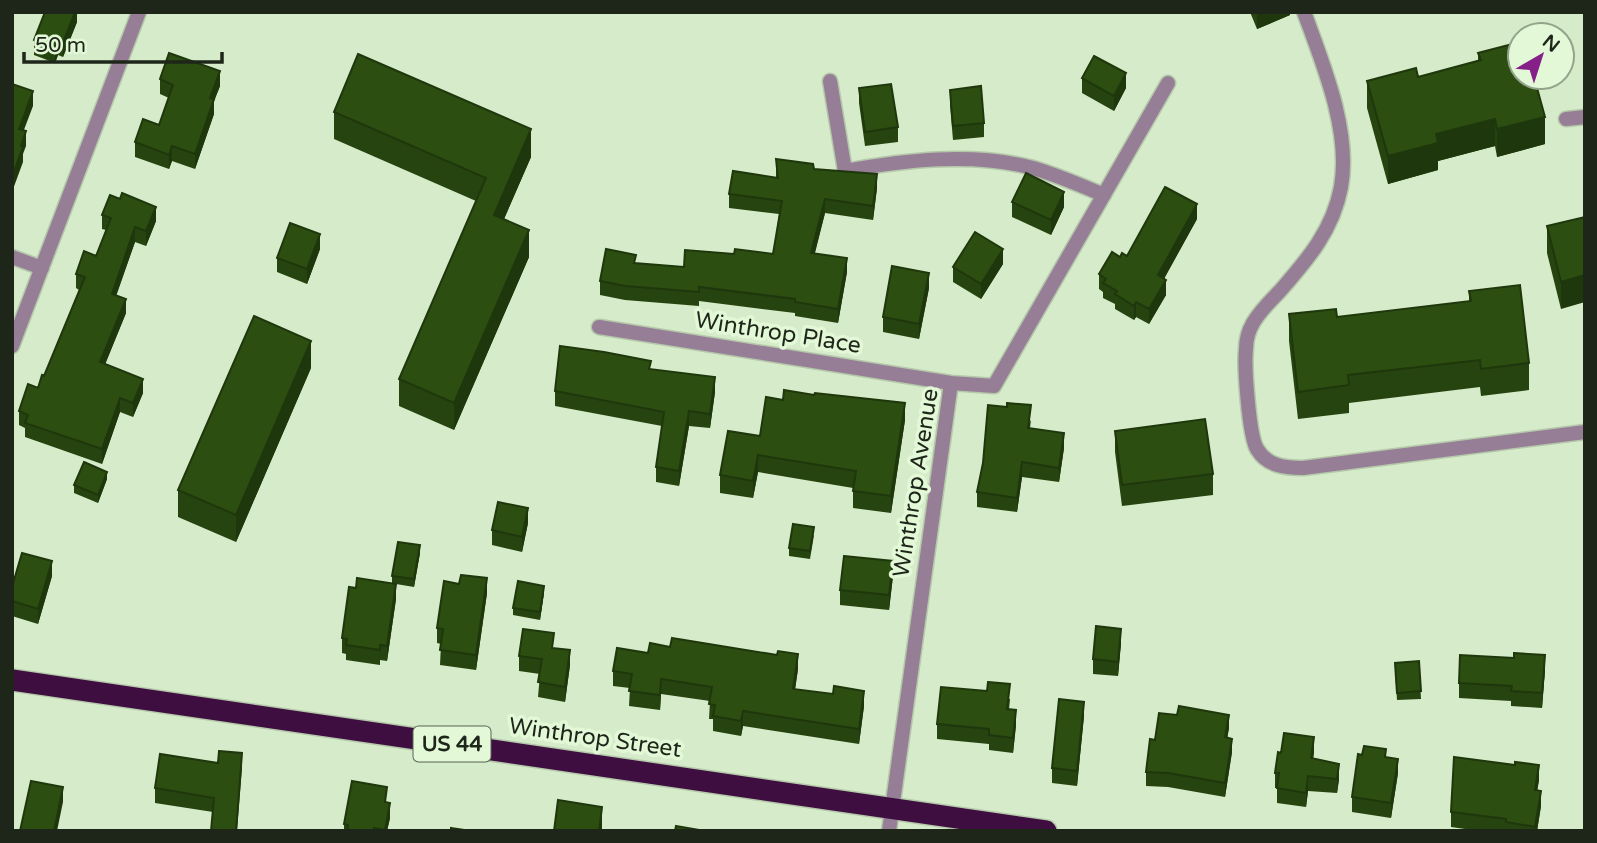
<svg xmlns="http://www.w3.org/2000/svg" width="1597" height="843" font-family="'Varela Round',sans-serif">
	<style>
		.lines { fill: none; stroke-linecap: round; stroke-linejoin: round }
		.street-casing { stroke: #b5c8aa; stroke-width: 17 }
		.highway-casing { stroke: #b5c8aa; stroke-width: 24 }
		.street { stroke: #967f96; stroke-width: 14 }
		.highway { stroke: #3d0e3f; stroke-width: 21 }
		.wall { fill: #26440f }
		.shaded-wall { fill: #1f370c }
		.building { fill: #2c4f11; stroke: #1f370c; stroke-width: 2 }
		.labels { text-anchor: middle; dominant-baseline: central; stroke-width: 7; stroke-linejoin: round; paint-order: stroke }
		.shield { fill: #e3f8d7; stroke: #596553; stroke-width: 2 }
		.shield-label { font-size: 21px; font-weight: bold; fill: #1e261a }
		.street-label { font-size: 23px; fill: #1e261a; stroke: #e3f8d7 }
	</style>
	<rect width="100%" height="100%" fill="#d6ebca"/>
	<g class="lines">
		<defs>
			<path id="street" d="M 1304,12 C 1323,64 1351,131 1341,187 C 1333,230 1308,259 1280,291 C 1270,301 1260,311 1253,323 C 1249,330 1246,341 1246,349 C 1244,366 1249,436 1257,449 C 1267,466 1285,468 1303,468 L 1585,432
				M 830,81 L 845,171 C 904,160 973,152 1033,168 C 1057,175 1080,185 1104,195
				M 1566,119 L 1585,117
				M 12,257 L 42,268
				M 599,327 L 951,383
				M 12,346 L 139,12
				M 889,831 L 951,383 L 994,386 L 1168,83"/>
			<path id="highway" d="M 12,680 L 1046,831"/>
		</defs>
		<use href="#street" class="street-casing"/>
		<use href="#highway" class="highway-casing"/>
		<use href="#street" class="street"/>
		<use href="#highway" class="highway"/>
	</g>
	<path class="wall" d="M 77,12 L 77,22 L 63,57 L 58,55 L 55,63 L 34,55 L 34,40 Z
		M 1250,12 L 1290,12 L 1290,15 L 1257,29 Z
		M 1478,53 L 1545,144 L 1497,157 L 1495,146 L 1438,161 L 1438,170 L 1388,184 L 1367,108 L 1367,81 L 1418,77 L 1478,61 Z
		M 1082,78 L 1126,88 L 1114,111 L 1082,93 Z
		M 160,79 L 220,86 L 214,101 L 214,114 L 195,169 L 172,161 L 169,169 L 135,157 L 135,142 L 159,125 L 169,98 L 160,94 Z
		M 859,88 L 898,127 L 898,142 L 865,146 L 859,103 Z
		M 950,90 L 984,123 L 984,137 L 953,140 L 950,105 Z
		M 334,112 L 531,157 L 504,219 L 529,257 L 454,430 L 399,406 L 399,379 L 476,201 L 334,139 Z
		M 776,159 L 814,169 L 877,188 L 873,220 L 825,213 L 815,253 L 847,272 L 838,323 L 795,316 L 795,313 L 699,301 L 699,306 L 625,300 L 600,295 L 600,281 L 636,263 L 684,267 L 734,254 L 773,254 L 779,214 L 729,208 L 729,194 L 776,178 Z
		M 1012,202 L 1064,207 L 1051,235 L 1012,217 Z
		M 102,215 L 156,221 L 146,246 L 135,242 L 116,295 L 126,313 L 105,364 L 143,393 L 133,417 L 120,412 L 102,464 L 25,437 L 25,428 L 19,425 L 19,411 L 38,388 L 44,376 L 79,290 L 76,288 L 76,274 L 96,256 L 106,230 L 102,229 Z
		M 1585,217 L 1561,309 L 1547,253 L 1547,226 Z
		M 1197,219 L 1164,278 L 1166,295 L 1149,324 L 1136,317 L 1134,320 L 1115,309 L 1115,304 L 1103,298 L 1103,292 L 1099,289 L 1099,274 L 1120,257 L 1127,256 Z
		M 320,249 L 307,284 L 277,272 L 277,258 Z
		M 1003,264 L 981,299 L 953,282 L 953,267 Z
		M 929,288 L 919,339 L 883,332 L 883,317 Z
		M 1469,291 L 1529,363 L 1529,390 L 1481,396 L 1480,387 L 1349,403 L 1349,413 L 1298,419 L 1289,341 L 1289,314 L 1337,317 L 1469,302 Z
		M 311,368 L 236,542 L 178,517 L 178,490 Z
		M 651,370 L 715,392 L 710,428 L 689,426 L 679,486 L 656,482 L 656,467 L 662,426 L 555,406 L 555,391 Z
		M 905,420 L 891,513 L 853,508 L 853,488 L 758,472 L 753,498 L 720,493 L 720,475 L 760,436 Z
		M 1031,420 L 1030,428 L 1064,448 L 1059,482 L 1022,477 L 1017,512 L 977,507 L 977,492 Z
		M 1115,431 L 1213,474 L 1213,495 L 1122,506 L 1115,452 Z
		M 107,479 L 98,503 L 74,493 L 74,485 Z
		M 528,523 L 522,552 L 492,545 L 492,530 Z
		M 814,535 L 810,559 L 789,556 L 789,548 Z
		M 420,553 L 414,587 L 396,584 L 396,599 L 387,661 L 380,660 L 380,665 L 346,660 L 346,654 L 342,653 L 342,638 L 356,588 L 392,583 L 392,576 Z
		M 52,576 L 38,624 L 12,616 L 12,587 Z
		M 893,576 L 889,610 L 840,605 L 840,590 Z
		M 487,593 L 476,670 L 440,665 L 441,644 L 437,643 L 437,628 Z
		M 544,593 L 540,620 L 513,615 L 513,608 Z
		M 1121,643 L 1118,676 L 1093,674 L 1093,659 Z
		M 554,648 L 570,665 L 565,702 L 538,697 L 540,674 L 519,671 L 519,656 Z
		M 648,653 L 798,669 L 795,689 L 864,706 L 859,744 L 743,726 L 741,736 L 713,731 L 713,719 L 709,719 L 710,701 L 661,694 L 660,710 L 629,706 L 630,688 L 613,686 L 613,671 Z
		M 1419,661 L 1421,699 L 1397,700 L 1395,671 Z
		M 1545,670 L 1542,708 L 1511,706 L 1511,701 L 1459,698 L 1459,683 Z
		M 987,691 L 1010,699 L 1009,710 L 1016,725 L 1013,753 L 989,750 L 989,744 L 937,739 L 937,724 Z
		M 1084,716 L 1077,786 L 1052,783 L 1052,768 Z
		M 1229,728 L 1227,738 L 1232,752 L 1225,797 L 1168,787 L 1146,786 L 1146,772 Z
		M 1314,752 L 1313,759 L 1339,779 L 1337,793 L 1308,791 L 1306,807 L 1277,803 L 1277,788 L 1275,788 L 1275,773 L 1281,753 Z
		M 1386,757 L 1398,773 L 1391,818 L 1352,812 L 1352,797 Z
		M 242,768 L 213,812 L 155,803 L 155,788 Z
		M 1539,780 L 1537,790 L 1541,806 L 1537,831 L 1479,831 L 1451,827 L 1451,812 Z
		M 387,802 L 390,818 L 387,831 L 344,831 L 344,824 Z"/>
	<path class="shaded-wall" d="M 75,12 L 77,12 L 77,22 L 63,57 L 63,42 Z
		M 1262,12 L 1290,12 L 1290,15 L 1257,29 L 1257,15 Z
		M 58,40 L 58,55 L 55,63 L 55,49 Z
		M 220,71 L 220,86 L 214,101 L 214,114 L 195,169 L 195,154 L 210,98 Z
		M 1126,73 L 1126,88 L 1114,111 L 1114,96 Z
		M 33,91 L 33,106 L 19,143 L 19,129 Z
		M 1545,117 L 1545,144 L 1497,157 L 1497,129 Z
		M 1495,119 L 1495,146 L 1438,161 L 1438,170 L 1388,184 L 1388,156 L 1436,134 Z
		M 531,129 L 531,157 L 494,242 L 494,215 Z
		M 26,131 L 26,146 L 23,154 L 23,162 L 12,192 L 12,177 Z
		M 172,146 L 172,161 L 169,169 L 169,155 Z
		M 877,174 L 877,188 L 873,220 L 873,206 Z
		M 1064,192 L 1064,207 L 1051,235 L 1051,220 Z
		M 825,199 L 825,213 L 811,267 L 811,253 Z
		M 1197,204 L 1197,219 L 1158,290 L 1158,275 Z
		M 156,207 L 156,221 L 146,246 L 146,231 Z
		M 135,227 L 135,242 L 112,308 L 112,294 Z
		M 529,230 L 529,257 L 454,430 L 454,403 Z
		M 320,234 L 320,249 L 307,284 L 307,269 Z
		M 1003,249 L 1003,264 L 981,299 L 981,284 Z
		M 847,258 L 847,272 L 838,323 L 838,309 Z
		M 929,273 L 929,288 L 919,339 L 919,324 Z
		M 1585,275 L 1585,302 L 1561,309 L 1561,282 Z
		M 1166,280 L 1166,295 L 1149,324 L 1149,309 Z
		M 126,299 L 126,313 L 100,377 L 100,362 Z
		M 1136,302 L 1136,317 L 1134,320 L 1134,306 Z
		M 311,341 L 311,368 L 236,542 L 236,515 Z
		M 715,377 L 715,392 L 710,428 L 710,414 Z
		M 143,379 L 143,393 L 133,417 L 133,403 Z
		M 120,398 L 120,412 L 102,464 L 102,449 Z
		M 905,403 L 905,420 L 891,513 L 891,496 Z
		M 689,411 L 689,426 L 679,486 L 679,471 Z
		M 1064,433 L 1064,448 L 1059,482 L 1059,468 Z
		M 758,455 L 758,472 L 753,498 L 753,481 Z
		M 1022,462 L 1022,477 L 1017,512 L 1017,498 Z
		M 107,472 L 107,479 L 98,503 L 98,495 Z
		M 528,508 L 528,523 L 522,552 L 522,537 Z
		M 420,545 L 420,553 L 414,587 L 414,579 Z
		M 52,561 L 52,576 L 38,624 L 38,609 Z
		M 893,561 L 893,576 L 889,610 L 889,595 Z
		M 487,578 L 487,593 L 476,670 L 476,655 Z
		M 396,584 L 396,599 L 387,661 L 387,646 Z
		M 544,586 L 544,593 L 540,620 L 540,612 Z
		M 1121,629 L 1121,643 L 1118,676 L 1118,662 Z
		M 570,650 L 570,665 L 565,702 L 565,687 Z
		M 798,654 L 798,669 L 793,704 L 793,689 Z
		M 1545,655 L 1545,670 L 1542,708 L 1542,693 Z
		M 661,679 L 661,694 L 660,710 L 660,695 Z
		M 864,691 L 864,706 L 859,744 L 859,729 Z
		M 1084,702 L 1084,716 L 1077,786 L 1077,771 Z
		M 1016,710 L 1016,725 L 1013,753 L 1013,738 Z
		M 743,711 L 743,726 L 741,736 L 741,721 Z
		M 1229,715 L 1229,728 L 1225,751 L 1225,737 Z
		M 1314,737 L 1314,752 L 1311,773 L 1311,758 Z
		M 1232,739 L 1232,752 L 1225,797 L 1225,783 Z
		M 242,753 L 242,768 L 237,831 L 236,831 Z
		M 1398,759 L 1398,773 L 1391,818 L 1391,803 Z
		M 1339,764 L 1339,779 L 1337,793 L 1337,779 Z
		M 1539,765 L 1539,780 L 1535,805 L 1535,790 Z
		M 1308,776 L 1308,791 L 1306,807 L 1306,793 Z
		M 63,787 L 63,802 L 57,831 L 54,831 Z
		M 1541,791 L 1541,806 L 1537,831 L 1535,831 Z
		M 390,803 L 390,818 L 387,831 L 385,831 Z
		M 602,807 L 602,831 L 599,831 Z"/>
	<path class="building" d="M 45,12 L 75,12 L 63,42 L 58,40 L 55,49 L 34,40 Z
		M 1520,42 L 1520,77 L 1534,77 L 1545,117 L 1497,129 L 1495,119 L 1436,134 L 1438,143 L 1388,156 L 1367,81 L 1416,68 L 1418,77 L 1481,60 L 1478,53 Z
		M 169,53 L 220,71 L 210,98 L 214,99 L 195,154 L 172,146 L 169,155 L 135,142 L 143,119 L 159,125 L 173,85 L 160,79 Z
		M 358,54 L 531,129 L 494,215 L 529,230 L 454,403 L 399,379 L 486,178 L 334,112 Z
		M 1094,56 L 1126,73 L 1114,96 L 1082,78 Z
		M 12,84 L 33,91 L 19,129 L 26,131 L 21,146 L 23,147 L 12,177 Z
		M 891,84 L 898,127 L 865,132 L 859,88 Z
		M 981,86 L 984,123 L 953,126 L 950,90 Z
		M 776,159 L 813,164 L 814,169 L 877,174 L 873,206 L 825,199 L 811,253 L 847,258 L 838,309 L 795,302 L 795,299 L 699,287 L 699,292 L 625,286 L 600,281 L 606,249 L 636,255 L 634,263 L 684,267 L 685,250 L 734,254 L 735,249 L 773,254 L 782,201 L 729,194 L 733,171 L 778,178 Z
		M 1026,173 L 1064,192 L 1051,220 L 1012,202 Z
		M 1165,187 L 1197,204 L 1158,275 L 1166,280 L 1149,309 L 1136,302 L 1134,306 L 1115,294 L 1117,291 L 1103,283 L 1106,279 L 1099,274 L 1112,252 L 1120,257 L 1122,253 L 1127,256 Z
		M 122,193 L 156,207 L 146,231 L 135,227 L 112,294 L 126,299 L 100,362 L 143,379 L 133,403 L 120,398 L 102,449 L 25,423 L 28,415 L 19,411 L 28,384 L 38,388 L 42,375 L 44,376 L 85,277 L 76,274 L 84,251 L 96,256 L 111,218 L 102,215 L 110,195 L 120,199 Z
		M 1585,217 L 1585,275 L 1561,282 L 1547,226 Z
		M 290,223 L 320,234 L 307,269 L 277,258 Z
		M 975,232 L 1003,249 L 981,284 L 953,267 Z
		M 892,266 L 929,273 L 919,324 L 883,317 Z
		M 1520,285 L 1529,363 L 1481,369 L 1480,360 L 1348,375 L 1349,385 L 1298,392 L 1289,314 L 1336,309 L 1337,317 L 1471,301 L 1469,291 Z
		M 254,316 L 311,341 L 236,515 L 178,490 Z
		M 560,346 L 604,352 L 651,361 L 649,369 L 715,377 L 710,414 L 689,411 L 679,471 L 656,467 L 664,412 L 555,391 Z
		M 784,390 L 814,395 L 815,393 L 905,403 L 891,496 L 853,491 L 856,471 L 758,455 L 753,481 L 720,475 L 728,431 L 760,436 L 766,397 L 783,400 Z
		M 1007,403 L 1031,405 L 1028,428 L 1064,433 L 1059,468 L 1022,462 L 1017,498 L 977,492 L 983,463 L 988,405 L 1007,407 Z
		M 1205,419 L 1213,474 L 1122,485 L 1115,431 Z
		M 84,462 L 107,472 L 98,495 L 74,485 Z
		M 498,502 L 528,508 L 522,537 L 492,530 Z
		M 793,524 L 814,527 L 810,551 L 789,548 Z
		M 398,542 L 420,545 L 414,579 L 392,576 Z
		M 22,553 L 52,561 L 38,609 L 12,601 L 12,587 Z
		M 844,556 L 893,561 L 889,595 L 840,590 Z
		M 461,575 L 487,578 L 476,655 L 440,650 L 443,629 L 437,628 L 444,581 L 459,584 Z
		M 357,578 L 396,584 L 387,646 L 380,645 L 380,650 L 346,645 L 347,639 L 342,638 L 349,587 L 356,588 Z
		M 518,581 L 544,586 L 540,612 L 513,608 Z
		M 1096,626 L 1121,629 L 1118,662 L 1093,659 Z
		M 523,629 L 554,633 L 552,648 L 570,650 L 565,687 L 538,682 L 542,659 L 519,656 Z
		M 672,638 L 777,655 L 778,651 L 798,654 L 793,689 L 833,694 L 834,686 L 864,691 L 859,729 L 743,711 L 741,721 L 713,716 L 715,705 L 709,704 L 712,687 L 661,679 L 660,695 L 629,691 L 632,674 L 613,671 L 617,648 L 648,653 L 650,643 L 670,647 Z
		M 1514,653 L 1545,655 L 1542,693 L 1511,691 L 1512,686 L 1459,683 L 1460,655 L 1514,658 Z
		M 1419,661 L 1421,691 L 1397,693 L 1395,663 Z
		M 988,682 L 1010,684 L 1007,709 L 1016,710 L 1013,738 L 989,735 L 989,729 L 937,724 L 941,687 L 987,691 Z
		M 1059,699 L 1084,702 L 1077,771 L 1052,768 Z
		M 1179,706 L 1229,715 L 1225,737 L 1232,739 L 1225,783 L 1168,773 L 1146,772 L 1150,739 L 1155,740 L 1159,713 L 1177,715 Z
		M 1284,733 L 1314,737 L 1311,758 L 1339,764 L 1337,779 L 1308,776 L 1306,793 L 1277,788 L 1279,773 L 1275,773 L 1278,752 L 1281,753 Z
		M 1364,746 L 1386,749 L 1385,757 L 1398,759 L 1391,803 L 1352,797 L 1358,754 L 1362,755 Z
		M 219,751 L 242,753 L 236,831 L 211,831 L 214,798 L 155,788 L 160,754 L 218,763 Z
		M 1454,757 L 1515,765 L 1515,762 L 1539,765 L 1535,790 L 1541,791 L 1535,827 L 1506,822 L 1506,819 L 1451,812 Z
		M 31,781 L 63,787 L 54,831 L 20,831 Z
		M 352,781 L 387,787 L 385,802 L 390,803 L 385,830 L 374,828 L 374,831 L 348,831 L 348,825 L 344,824 Z
		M 558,800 L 602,807 L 599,831 L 554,831 Z
		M 676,826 L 705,831 L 675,831 Z
		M 451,828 L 471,831 L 451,831 Z"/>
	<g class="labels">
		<rect class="shield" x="413.5" y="726.5" width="77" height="35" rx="5"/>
		<g class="shield-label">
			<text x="452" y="744">US 44</text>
		</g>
		<g class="street-label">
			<text transform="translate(778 333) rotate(9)">Winthrop Place</text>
			<text transform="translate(916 483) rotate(-81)">Winthrop Avenue</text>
			<text transform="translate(595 738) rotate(8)">Winthrop Street</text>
		</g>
	</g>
	<rect width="1597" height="843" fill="none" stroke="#1e261a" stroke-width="28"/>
	<g transform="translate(1541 56) rotate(39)"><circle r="33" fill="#e3f8d7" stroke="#94a48b" stroke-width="2"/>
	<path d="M0-5L12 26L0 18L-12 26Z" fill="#852089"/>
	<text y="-10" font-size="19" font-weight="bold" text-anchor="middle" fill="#1e261a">N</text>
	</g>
	<path d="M24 52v10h198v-10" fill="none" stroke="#1e261a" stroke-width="3.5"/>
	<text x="35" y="52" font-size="21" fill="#1e261a" stroke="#e3f8d7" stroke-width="5" paint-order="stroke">50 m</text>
</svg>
